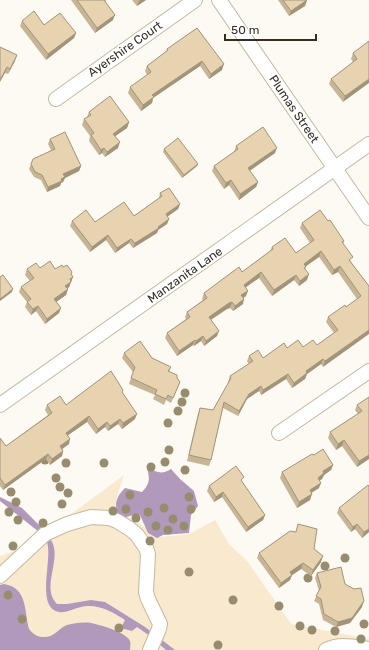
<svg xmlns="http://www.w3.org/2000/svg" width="369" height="650" font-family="Rubik,sans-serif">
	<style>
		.green { fill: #f8e9cf }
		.water { fill: #b099ba }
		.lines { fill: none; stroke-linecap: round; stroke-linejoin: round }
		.minor-casing { stroke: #c6b89e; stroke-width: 16 }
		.minor { stroke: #fff; stroke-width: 14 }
		.tree { fill: #988c6f }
		.wall { fill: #c7b596 }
		.shaded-wall { fill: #a2947a }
		.building { fill: #e7d3af; stroke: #a2947a }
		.labels { text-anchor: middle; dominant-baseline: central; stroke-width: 4; stroke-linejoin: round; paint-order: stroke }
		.street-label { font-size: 12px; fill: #332d23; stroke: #fff }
	</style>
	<rect width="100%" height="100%" fill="#fdfaf4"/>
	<path class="green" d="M 124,475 L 116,500 L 124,514 L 161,537 L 189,534 L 215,520 L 229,544 L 248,562 L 291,624 L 369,639 L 369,650 L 0,650 L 0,556 L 18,550 L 39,538 Z"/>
	<path class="water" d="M 147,468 C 157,472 162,475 171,469 L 180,479 L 194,491 L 198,506 L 191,515 L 189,533 L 163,535 L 157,538 L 148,533 L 140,515 C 132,514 128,518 119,518 C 114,505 115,498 125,488 L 142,492 C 150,483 150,479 147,468 Z
		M 0,497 L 22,508 L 43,529 L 39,532 L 0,501 Z
		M 51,540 C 63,559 40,587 57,604 L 67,604 L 91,600 L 105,602 L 145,627 L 175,650 L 166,650 L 150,636 L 137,627 L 132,631 L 121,628 L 125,620 C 110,610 95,602 77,608 C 71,610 65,613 59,612 C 35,608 53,559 47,542 Z
		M 4,584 C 28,588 24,611 29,629 C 32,633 37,637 42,637 C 55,638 57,629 67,625 C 74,623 84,622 91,623 C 101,625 126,632 130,641 C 131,644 130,647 130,650 L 0,650 L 0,585 Z"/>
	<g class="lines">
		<defs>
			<path id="minor" d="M 219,0 L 369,218
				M 56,99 L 195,0
				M 0,405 L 369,144
				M 279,433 L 369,371
				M 0,576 L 45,534 L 67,524 L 91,517 L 109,518 L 117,521 L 130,529 L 137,535 L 146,548 L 148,554 L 146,592 L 148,599 L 160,624 L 159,629 L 150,650
				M 326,650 C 340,643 354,647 369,649"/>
		</defs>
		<use href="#minor" class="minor-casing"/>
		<use href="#minor" class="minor"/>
	</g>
	<g class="tree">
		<circle cx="185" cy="393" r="4.5"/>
		<circle cx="182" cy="402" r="4.5"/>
		<circle cx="178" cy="411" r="4.5"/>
		<circle cx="168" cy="423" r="4.5"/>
		<circle cx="169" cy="450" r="4.5"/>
		<circle cx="45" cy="460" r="4.5"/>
		<circle cx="165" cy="462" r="4.5"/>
		<circle cx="66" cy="463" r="4.5"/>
		<circle cx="104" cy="463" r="4.5"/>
		<circle cx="151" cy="467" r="4.5"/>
		<circle cx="185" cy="470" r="4.5"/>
		<circle cx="56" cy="478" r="4.5"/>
		<circle cx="60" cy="487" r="4.5"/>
		<circle cx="11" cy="492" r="4.5"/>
		<circle cx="68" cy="493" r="4.5"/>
		<circle cx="130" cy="495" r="4.5"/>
		<circle cx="189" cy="497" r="4.5"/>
		<circle cx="16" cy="502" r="4.5"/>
		<circle cx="62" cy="504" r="4.5"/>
		<circle cx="164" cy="508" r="4.5"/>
		<circle cx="126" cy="509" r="4.5"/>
		<circle cx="191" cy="509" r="4.5"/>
		<circle cx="113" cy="511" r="4.5"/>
		<circle cx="9" cy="512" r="4.5"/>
		<circle cx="148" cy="512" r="4.5"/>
		<circle cx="136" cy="518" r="4.5"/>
		<circle cx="173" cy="519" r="4.5"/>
		<circle cx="18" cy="520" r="4.5"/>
		<circle cx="43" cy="523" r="4.5"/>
		<circle cx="156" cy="526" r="4.5"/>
		<circle cx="184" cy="526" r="4.5"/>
		<circle cx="168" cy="530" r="4.5"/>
		<circle cx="150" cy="541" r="4.5"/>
		<circle cx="13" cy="546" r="4.5"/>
		<circle cx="345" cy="558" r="4.5"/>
		<circle cx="325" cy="566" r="4.5"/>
		<circle cx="189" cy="572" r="4.5"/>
		<circle cx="308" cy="578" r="4.5"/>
		<circle cx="8" cy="595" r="4.5"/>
		<circle cx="233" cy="600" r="4.5"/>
		<circle cx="279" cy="606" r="4.5"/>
		<circle cx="22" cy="619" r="4.5"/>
		<circle cx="364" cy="624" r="4.5"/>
		<circle cx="300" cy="626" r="4.5"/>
		<circle cx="119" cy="628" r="4.5"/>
		<circle cx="312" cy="630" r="4.5"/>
		<circle cx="335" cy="631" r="4.5"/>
		<circle cx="361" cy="639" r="4.5"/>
		<circle cx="218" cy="645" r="4.5"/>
	</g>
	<path class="wall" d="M 71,0 L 107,0 L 105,1 L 113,20 L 95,33 Z
		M 132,0 L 146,0 L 137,6 Z
		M 278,0 L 307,0 L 305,6 L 289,16 Z
		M 22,21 L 44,25 L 76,33 L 74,38 L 46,60 L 20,26 Z
		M 197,28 L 222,70 L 209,79 L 200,66 L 153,98 L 152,103 L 141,111 L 128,93 L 130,87 L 147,75 L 145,71 L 147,66 L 166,52 L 167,49 Z
		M 369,41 L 343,102 L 329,84 L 331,79 L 353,62 L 351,59 L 353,53 Z
		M 0,47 L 15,61 L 8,74 L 5,73 Z
		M 89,112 L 129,122 L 127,128 L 115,136 L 118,148 L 105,157 L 102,153 L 99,155 L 89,141 L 90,136 L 82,125 L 84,119 L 87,117 Z
		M 50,139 L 81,166 L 79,171 L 65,178 L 63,182 L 61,183 L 60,186 L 47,192 L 41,180 L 34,177 L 29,169 L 31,164 L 51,150 L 48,144 Z
		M 236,146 L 275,153 L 250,171 L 258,182 L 256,187 L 239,200 L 229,185 L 224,189 L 212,171 L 214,166 L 234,152 Z
		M 164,149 L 198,164 L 197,166 L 182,178 L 163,152 Z
		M 160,193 L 180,204 L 178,209 L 167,217 L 169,219 L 167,224 L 158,230 L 157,233 L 133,248 L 129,243 L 115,253 L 106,240 L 90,252 L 70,226 L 72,221 L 95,222 L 134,216 L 159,198 Z
		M 328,221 L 344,241 L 343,244 L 351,262 L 369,286 L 323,367 L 321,364 L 307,374 L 305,379 L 292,388 L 286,379 L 261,395 L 259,391 L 247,399 L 238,416 L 223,408 L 211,460 L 209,466 L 187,461 L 198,414 L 200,408 L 213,410 L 229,383 L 228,382 L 230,376 L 249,364 L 247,361 L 249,356 L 263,358 L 287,348 L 303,347 L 317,345 L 334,333 L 326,322 L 328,317 L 346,307 L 357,299 L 338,272 L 332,275 L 319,257 L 306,266 L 305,269 L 307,280 L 299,286 L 294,280 L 272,296 L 259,278 L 246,287 L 246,296 L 243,298 L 243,304 L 233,311 L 230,308 L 227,309 L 211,320 L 217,336 L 204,346 L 201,341 L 194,346 L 193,345 L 177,356 L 165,338 L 167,333 L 186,319 L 185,317 L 187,312 L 203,300 L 202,299 L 204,293 L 242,272 L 270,251 L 272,247 L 296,253 L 310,243 L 300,228 L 302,223 Z
		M 63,267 L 73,277 L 69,287 L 67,289 L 66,295 L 56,302 L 61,308 L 59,313 L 45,324 L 36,311 L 31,315 L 25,307 L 27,302 L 19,292 L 21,287 L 30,281 L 25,275 L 27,269 L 40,268 L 55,269 Z
		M 124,353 L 152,358 L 171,367 L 169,372 L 177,378 L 180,382 L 171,403 L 166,400 L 164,405 L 153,399 L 155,395 L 129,384 L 133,372 L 122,358 Z
		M 122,393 L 135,419 L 122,429 L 118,424 L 108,431 L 105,427 L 96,434 L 87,422 L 68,435 L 69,444 L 62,449 L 63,451 L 62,456 L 50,465 L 46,459 L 3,490 L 0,486 L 0,438 L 6,446 L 48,415 L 45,410 L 47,405 L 66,405 Z
		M 369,397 L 369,459 L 357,467 L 342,446 L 336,450 L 328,438 L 330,432 L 358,414 L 355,410 L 357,405 Z
		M 333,465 L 331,470 L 324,475 L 322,479 L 319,481 L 319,488 L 311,493 L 310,500 L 297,508 L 280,478 L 282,472 Z
		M 242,482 L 265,515 L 263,520 L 246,532 L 222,497 L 214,502 L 207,491 L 209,486 Z
		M 369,486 L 369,532 L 362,538 L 355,529 L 351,532 L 337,513 L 339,508 Z
		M 298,524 L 321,562 L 311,576 L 301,569 L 292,575 L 290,580 L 279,588 L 257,558 L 259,553 L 296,532 Z
		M 317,573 L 345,584 L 362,607 L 350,623 L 336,627 L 323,620 L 319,604 L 314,601 L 319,591 L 315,578 Z"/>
	<path class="shaded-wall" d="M 140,0 L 146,0 L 137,6 L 139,1 Z
		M 307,0 L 305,6 L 289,16 L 291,11 Z
		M 115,15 L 113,20 L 95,33 L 97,28 Z
		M 76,33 L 74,38 L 46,60 L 48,54 Z
		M 17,55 L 15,61 L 8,74 L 10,69 Z
		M 202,61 L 200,66 L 153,98 L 152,103 L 141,111 L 143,105 L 152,95 Z
		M 224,64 L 222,70 L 209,79 L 211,74 Z
		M 7,67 L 5,73 L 0,82 L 0,80 Z
		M 369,79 L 369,83 L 343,102 L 345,96 Z
		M 129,122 L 127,128 L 111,139 L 113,134 Z
		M 120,142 L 118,148 L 105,157 L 107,152 Z
		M 104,148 L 102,153 L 99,155 L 101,150 Z
		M 277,148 L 275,153 L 246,173 L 248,168 Z
		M 198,164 L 197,166 L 182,178 L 184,175 Z
		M 81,166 L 79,171 L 65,178 L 63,182 L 61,183 L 60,186 L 47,192 L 48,187 L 63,174 Z
		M 231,180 L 229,185 L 224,189 L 226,183 Z
		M 258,182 L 256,187 L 239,200 L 240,194 Z
		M 180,204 L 178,209 L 164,219 L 166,214 Z
		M 169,219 L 167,224 L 158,230 L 157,233 L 133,248 L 135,243 Z
		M 108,235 L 106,240 L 90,252 L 92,247 Z
		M 131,239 L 129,243 L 115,253 L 117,248 Z
		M 321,251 L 319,257 L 302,269 L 304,264 Z
		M 340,266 L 338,272 L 332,275 L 334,270 Z
		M 261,272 L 259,278 L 242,290 L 244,285 Z
		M 309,274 L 307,280 L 299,286 L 300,281 Z
		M 296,275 L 294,280 L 272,296 L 274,290 Z
		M 73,277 L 69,287 L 63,291 L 65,286 L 70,279 Z
		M 13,289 L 12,292 L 0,301 L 0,299 Z
		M 68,289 L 66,295 L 52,305 L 54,299 Z
		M 248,291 L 246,296 L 240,300 L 241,295 Z
		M 244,299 L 243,304 L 233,311 L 235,306 Z
		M 232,302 L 230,308 L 227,309 L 207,322 L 209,317 L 229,303 Z
		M 38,306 L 36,311 L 31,315 L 33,309 Z
		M 61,308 L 59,313 L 45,324 L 47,319 Z
		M 369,330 L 369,334 L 323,367 L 325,361 Z
		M 219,331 L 217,336 L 204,346 L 206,341 Z
		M 203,336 L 201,341 L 194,346 L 196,341 Z
		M 195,340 L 193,345 L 177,356 L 179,351 Z
		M 323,359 L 321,364 L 307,374 L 305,379 L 292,388 L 294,383 L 306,371 Z
		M 288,374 L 286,379 L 261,395 L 263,390 Z
		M 261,386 L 259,391 L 247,399 L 238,416 L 239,411 L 249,394 Z
		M 137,414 L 135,419 L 122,429 L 123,423 Z
		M 89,416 L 87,422 L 64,438 L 66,433 Z
		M 120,419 L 118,424 L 108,431 L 110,426 Z
		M 107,422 L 105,427 L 96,434 L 98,429 Z
		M 70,439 L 69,444 L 58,452 L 60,446 Z
		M 344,440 L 342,446 L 336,450 L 338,444 Z
		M 63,451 L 62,456 L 50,465 L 52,459 Z
		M 48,454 L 46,459 L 3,490 L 5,485 Z
		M 369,455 L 369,459 L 357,467 L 359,461 Z
		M 333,465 L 331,470 L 324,475 L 322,479 L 316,483 L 318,478 L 323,471 Z
		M 321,483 L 319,488 L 308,495 L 310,490 Z
		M 223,492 L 222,497 L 214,502 L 216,497 Z
		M 312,494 L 310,500 L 297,508 L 299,502 Z
		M 265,515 L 263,520 L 246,532 L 248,527 Z
		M 357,524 L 355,529 L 351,532 L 353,527 Z
		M 369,529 L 369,532 L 362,538 L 364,532 Z
		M 323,556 L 321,562 L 311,576 L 313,570 Z
		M 303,563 L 301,569 L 288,578 L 290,572 Z
		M 292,575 L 290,580 L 279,588 L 281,583 Z
		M 364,601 L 362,607 L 350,623 L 336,627 L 338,622 Z"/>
	<path class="building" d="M 77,0 L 104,0 L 115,15 L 97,28 Z
		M 283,0 L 307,0 L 291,11 Z
		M 34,11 L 44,25 L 60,13 L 76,33 L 48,54 L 22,21 Z
		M 197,28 L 224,64 L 211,74 L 202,61 L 152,95 L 154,97 L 143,105 L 130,87 L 151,72 L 147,66 L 168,50 L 167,49 Z
		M 369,41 L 369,79 L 345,96 L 331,79 L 357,59 L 353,53 Z
		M 0,47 L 17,55 L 10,69 L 7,67 L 0,80 Z
		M 110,96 L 129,122 L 113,134 L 120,142 L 107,152 L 104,148 L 101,150 L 91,135 L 94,133 L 84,119 L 91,115 L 89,112 Z
		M 263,127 L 277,148 L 248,168 L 258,182 L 240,194 L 231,180 L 226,183 L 214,166 L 238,149 L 236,146 Z
		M 65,132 L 81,166 L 63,174 L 65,177 L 61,179 L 62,181 L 48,187 L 42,175 L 35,172 L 31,164 L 33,159 L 55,149 L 50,139 Z
		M 178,138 L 198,164 L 184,175 L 164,149 Z
		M 169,188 L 180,204 L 166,214 L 169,219 L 158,227 L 159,228 L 135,243 L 131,239 L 117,248 L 108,235 L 92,247 L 72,221 L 86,210 L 95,222 L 124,202 L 134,216 L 162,196 L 160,193 Z
		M 320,210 L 328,221 L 330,220 L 344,241 L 342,242 L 353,257 L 349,260 L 369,286 L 369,330 L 325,361 L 323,359 L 306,371 L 307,373 L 294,383 L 288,374 L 263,390 L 261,386 L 249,394 L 239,411 L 224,402 L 211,460 L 189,455 L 200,408 L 213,410 L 231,378 L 230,376 L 253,361 L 249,356 L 258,350 L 263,358 L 284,343 L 287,348 L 298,340 L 303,347 L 313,340 L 317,345 L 338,330 L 328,317 L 345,305 L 346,307 L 361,296 L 340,266 L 334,270 L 321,251 L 304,264 L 306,267 L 304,268 L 309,274 L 300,281 L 296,275 L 274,290 L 261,272 L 244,285 L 248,291 L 241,295 L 244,299 L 235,306 L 232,302 L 229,303 L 209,317 L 219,331 L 206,341 L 203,336 L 196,341 L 195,340 L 179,351 L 167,333 L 190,317 L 187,312 L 207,298 L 204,293 L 239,267 L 242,272 L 273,249 L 272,247 L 285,238 L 296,253 L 314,240 L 302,223 Z
		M 50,261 L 55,269 L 62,265 L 63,267 L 67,265 L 72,272 L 71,274 L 73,277 L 70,279 L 71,282 L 65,286 L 68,289 L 54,299 L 61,308 L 47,319 L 38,306 L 33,309 L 27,302 L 31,299 L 21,287 L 34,278 L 27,269 L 36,263 L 40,268 Z
		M 3,275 L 13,289 L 0,299 L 0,277 Z
		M 140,341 L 152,358 L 171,367 L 168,371 L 177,375 L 177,378 L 180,382 L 173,398 L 168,395 L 166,399 L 155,394 L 157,390 L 131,378 L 135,367 L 124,353 Z
		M 111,371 L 123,390 L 122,392 L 137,414 L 123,423 L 120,419 L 110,426 L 107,422 L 98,429 L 89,416 L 66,433 L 70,439 L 60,446 L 63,451 L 52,459 L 48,454 L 5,485 L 0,478 L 0,438 L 6,446 L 52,413 L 47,405 L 60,396 L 66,405 Z
		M 369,397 L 369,455 L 359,461 L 344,440 L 338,444 L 330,432 L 362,411 L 357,405 Z
		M 323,449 L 333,465 L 323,471 L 324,473 L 318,478 L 321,483 L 310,490 L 312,494 L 299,502 L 282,472 L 312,454 L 314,455 Z
		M 236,466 L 244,477 L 241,480 L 265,515 L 248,527 L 223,492 L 216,497 L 209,486 Z
		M 368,485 L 369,486 L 369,529 L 364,532 L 357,524 L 353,527 L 339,508 Z
		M 298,524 L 317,529 L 314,549 L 323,556 L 313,570 L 303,563 L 290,572 L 292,575 L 281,583 L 259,553 L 290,531 L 296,532 Z
		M 341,567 L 345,584 L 354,589 L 361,588 L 364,601 L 352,618 L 338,622 L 324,614 L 321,599 L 316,596 L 321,587 L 317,573 Z"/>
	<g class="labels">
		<g class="street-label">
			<text transform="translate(125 49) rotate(-35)">Ayershire Court</text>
			<text transform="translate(294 109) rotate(56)">Plumas Street</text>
			<text transform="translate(185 275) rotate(-35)">Manzanita Lane</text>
		</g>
	</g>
	<path d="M225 34v6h91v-6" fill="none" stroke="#332d23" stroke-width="2"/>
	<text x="231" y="34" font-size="12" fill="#332d23" stroke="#ffffff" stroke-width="3" paint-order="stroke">50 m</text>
</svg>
